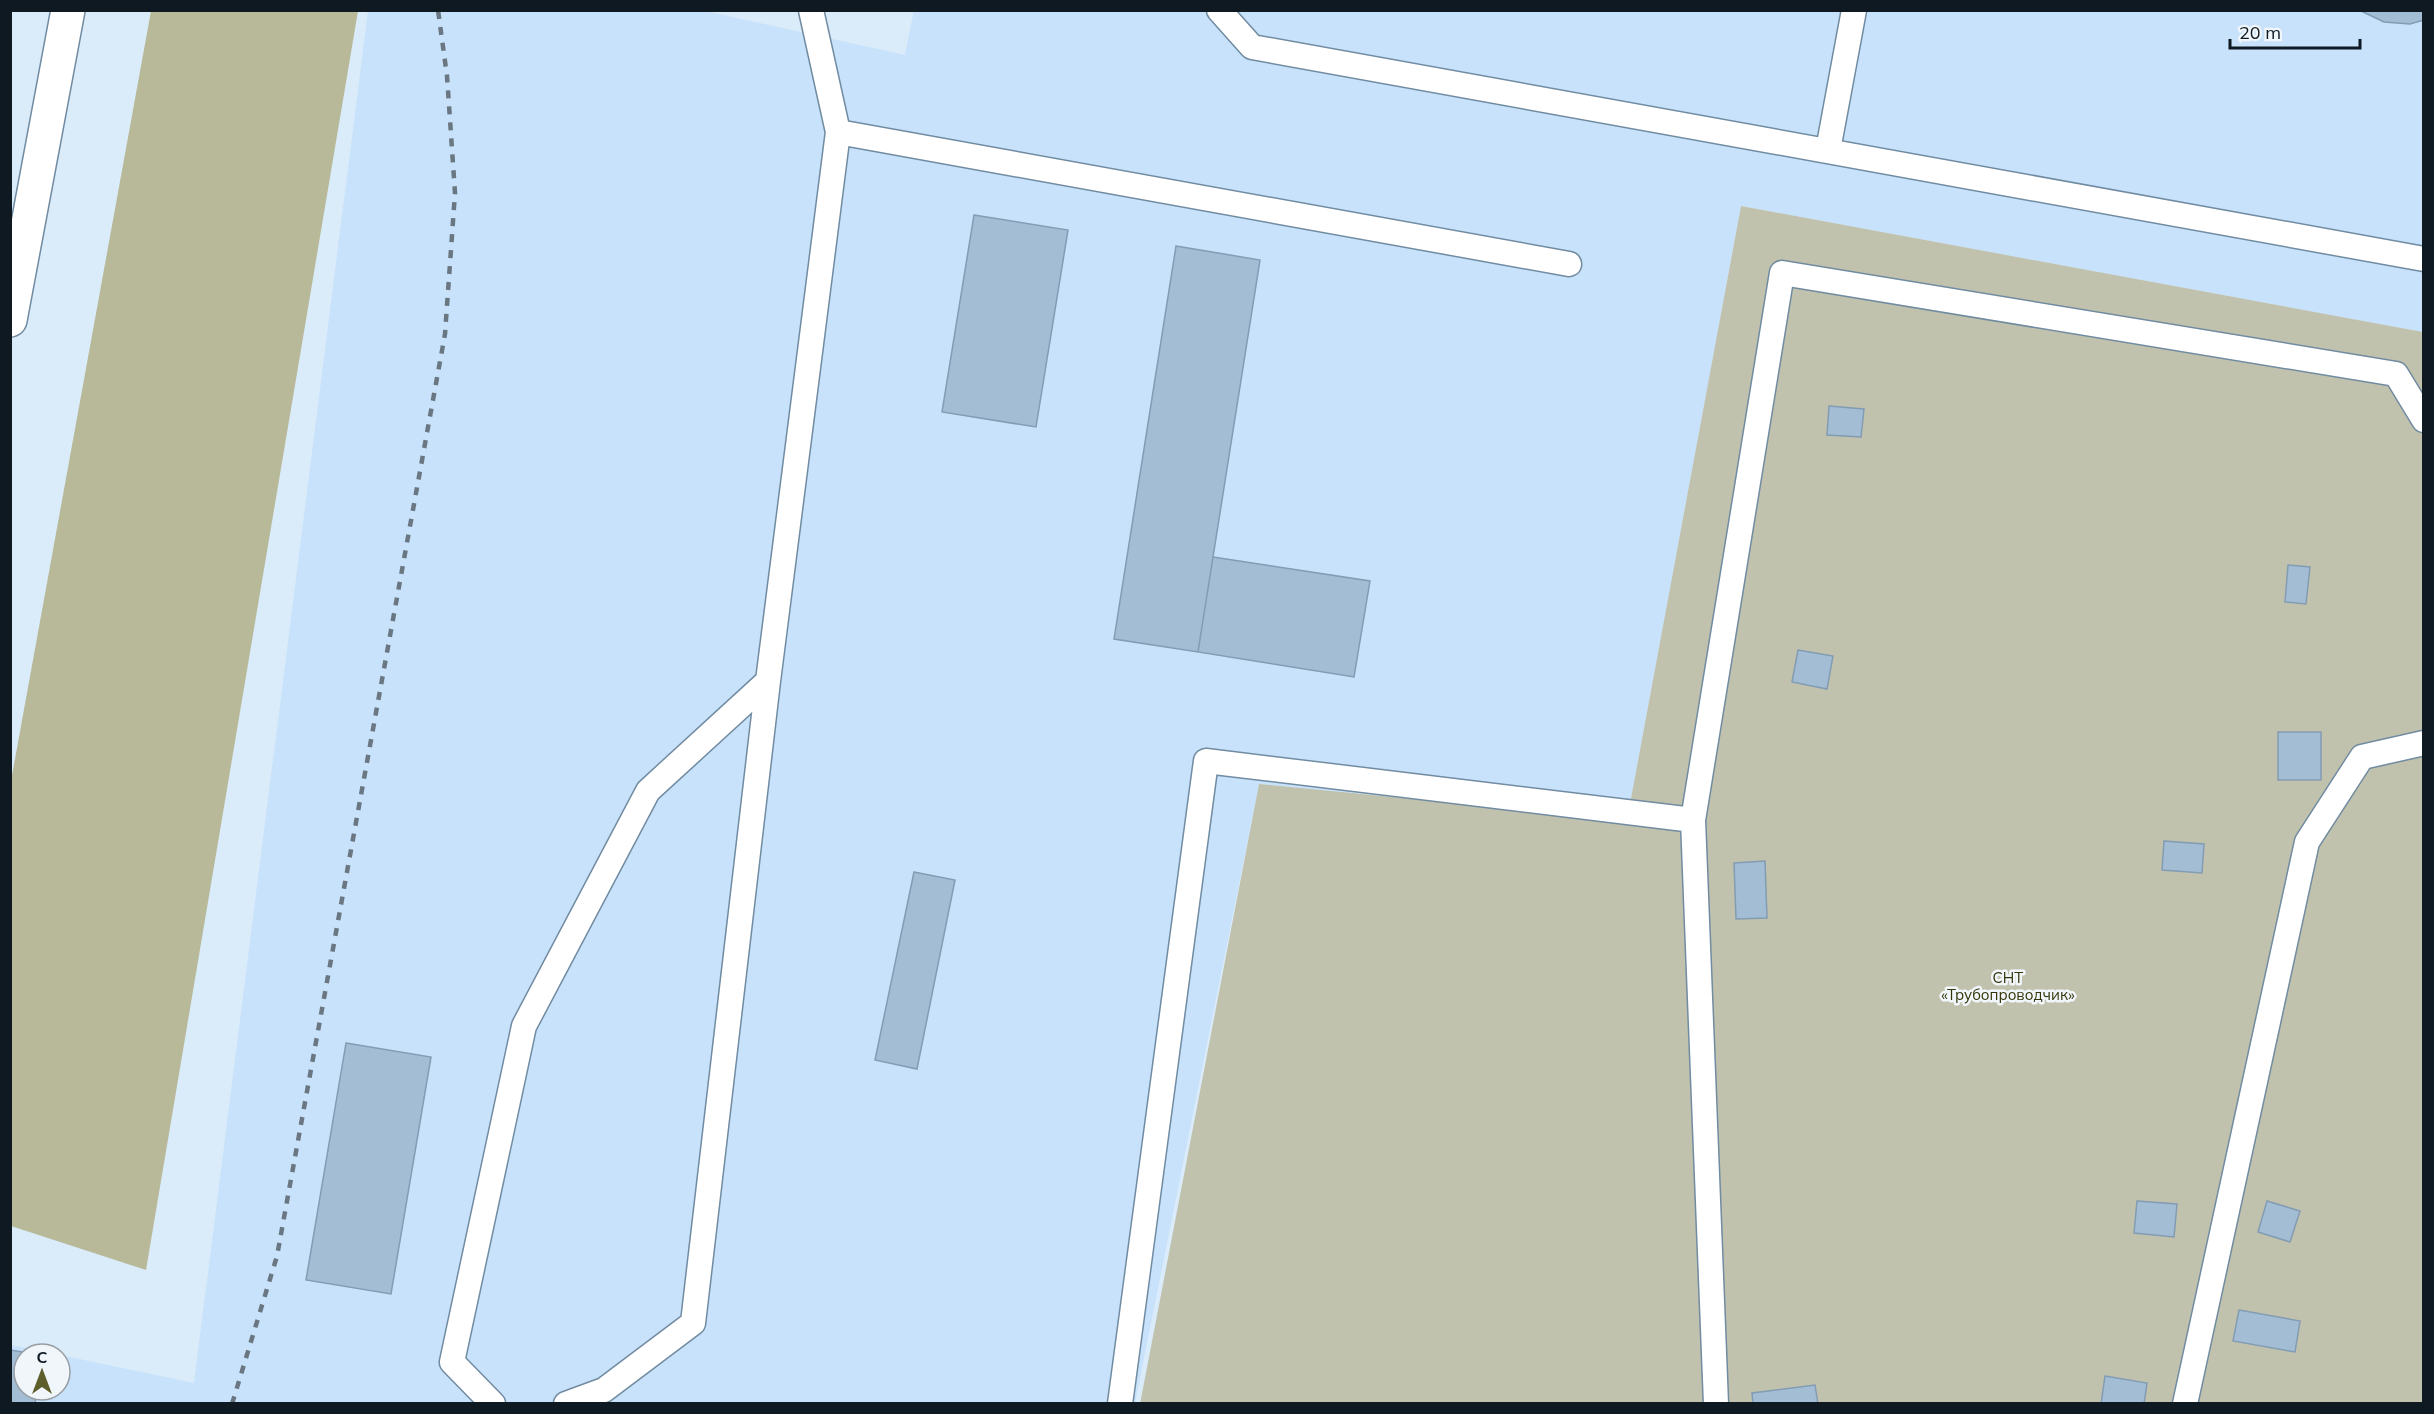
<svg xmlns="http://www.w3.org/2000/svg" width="2434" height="1414" font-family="Mulish,sans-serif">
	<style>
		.built { fill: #c7e2fa }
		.green { fill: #c1c2ad }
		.forest { fill: #b8b998 }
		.building { fill: #a3bdd5; stroke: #829cb3; stroke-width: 1.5 }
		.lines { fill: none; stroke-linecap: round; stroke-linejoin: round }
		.service-casing { stroke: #718ba1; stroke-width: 27 }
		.minor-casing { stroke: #718ba1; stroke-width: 36 }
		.service { stroke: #fff; stroke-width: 24 }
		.minor { stroke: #fff; stroke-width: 33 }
		.rail { stroke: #6a7782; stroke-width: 4.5; stroke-dasharray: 8 8; stroke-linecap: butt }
		.labels { text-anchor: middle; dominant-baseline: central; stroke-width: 5; stroke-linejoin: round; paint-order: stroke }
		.park-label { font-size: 15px; fill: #343408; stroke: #f1f6fb }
	</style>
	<rect width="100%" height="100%" fill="#daebfa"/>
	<path class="built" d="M 914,10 L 2423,11 L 2423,332 L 1741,206 L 1627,820 L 1259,784 L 1135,1403 L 11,1404 L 11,1345 L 54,1354 L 24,1354 L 24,1390 L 60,1390 L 60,1355 L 194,1383 L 368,11 L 705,11 L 905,55 Z"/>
	<path class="green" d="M 1741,206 L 2423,332 L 2423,1403 L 1140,1404 L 1259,784 L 1627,820 Z"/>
	<path class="forest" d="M 151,11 L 358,11 L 146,1270 L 11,1226 L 11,781 Z"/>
	<path class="building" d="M 2424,10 L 2424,20 L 2410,24 L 2384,22 L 2359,10 Z
		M 974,215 L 1068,230 L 1036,427 L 942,412 Z
		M 1176,246 L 1260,260 L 1198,652 L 1114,639 Z
		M 1829,406 L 1864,409 L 1861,437 L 1827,435 Z
		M 1213,557 L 1370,581 L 1354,677 L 1198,652 Z
		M 2288,565 L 2310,567 L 2306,604 L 2285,602 Z
		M 1798,650 L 1833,656 L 1827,689 L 1792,682 Z
		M 2278,732 L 2321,732 L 2321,780 L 2278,780 Z
		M 2164,841 L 2204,844 L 2202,873 L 2162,870 Z
		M 1765,861 L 1767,918 L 1736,919 L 1734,863 Z
		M 914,872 L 955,880 L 917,1069 L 875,1060 Z
		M 346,1043 L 431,1057 L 391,1294 L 306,1280 Z
		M 2137,1201 L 2177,1204 L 2174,1237 L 2134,1233 Z
		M 2267,1201 L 2300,1211 L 2290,1242 L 2258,1232 Z
		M 2239,1310 L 2300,1321 L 2295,1352 L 2233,1341 Z
		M 10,1350 L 36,1354 L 24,1354 L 24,1390 L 37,1390 L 35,1404 L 10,1404 Z
		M 2105,1376 L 2147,1383 L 2144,1404 L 2101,1404 Z
		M 1815,1385 L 1818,1404 L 1753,1404 L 1752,1393 Z"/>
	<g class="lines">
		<defs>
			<path id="service" d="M 1219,10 L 1252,47 L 2424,259
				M 838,132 L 1569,264
				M 1828,150 L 1854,10
				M 493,1404 L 452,1362 L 524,1026 L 648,791 L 768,681
				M 566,1404 L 604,1390 L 693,1323 L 768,681 L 838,132 L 811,10
				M 1120,1404 L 1206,761 L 1693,820
				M 1716,1404 L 1693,820 L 1782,273 L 2396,374 L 2424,420
				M 2185,1404 L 2307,842 L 2362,757 L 2424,743"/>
			<path id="minor" d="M 10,320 L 68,10"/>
		</defs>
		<use href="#service" class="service-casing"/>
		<use href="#minor" class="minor-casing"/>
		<use href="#service" class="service"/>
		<use href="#minor" class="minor"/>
		<path class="rail" d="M 232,1404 L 277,1256 L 445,334 L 455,193 L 447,76 L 438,10"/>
	</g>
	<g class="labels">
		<g class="park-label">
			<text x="2008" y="977">СНТ<tspan x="2008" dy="17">«Трубопроводчик»</tspan></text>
		</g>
	</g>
	<rect width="2434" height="1414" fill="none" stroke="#0f1921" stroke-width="24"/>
	<g transform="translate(42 1372)"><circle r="28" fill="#f1f6fb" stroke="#979ea4" stroke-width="1.5"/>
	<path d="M0-4.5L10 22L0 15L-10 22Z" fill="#5e5e2b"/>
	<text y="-9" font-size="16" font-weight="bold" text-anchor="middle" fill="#0f1921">С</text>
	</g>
	<path d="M2230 39v9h130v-9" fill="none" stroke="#0f1921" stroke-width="3"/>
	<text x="2239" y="39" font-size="18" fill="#0f1921" stroke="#f1f6fb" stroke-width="4.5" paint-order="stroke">20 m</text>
</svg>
